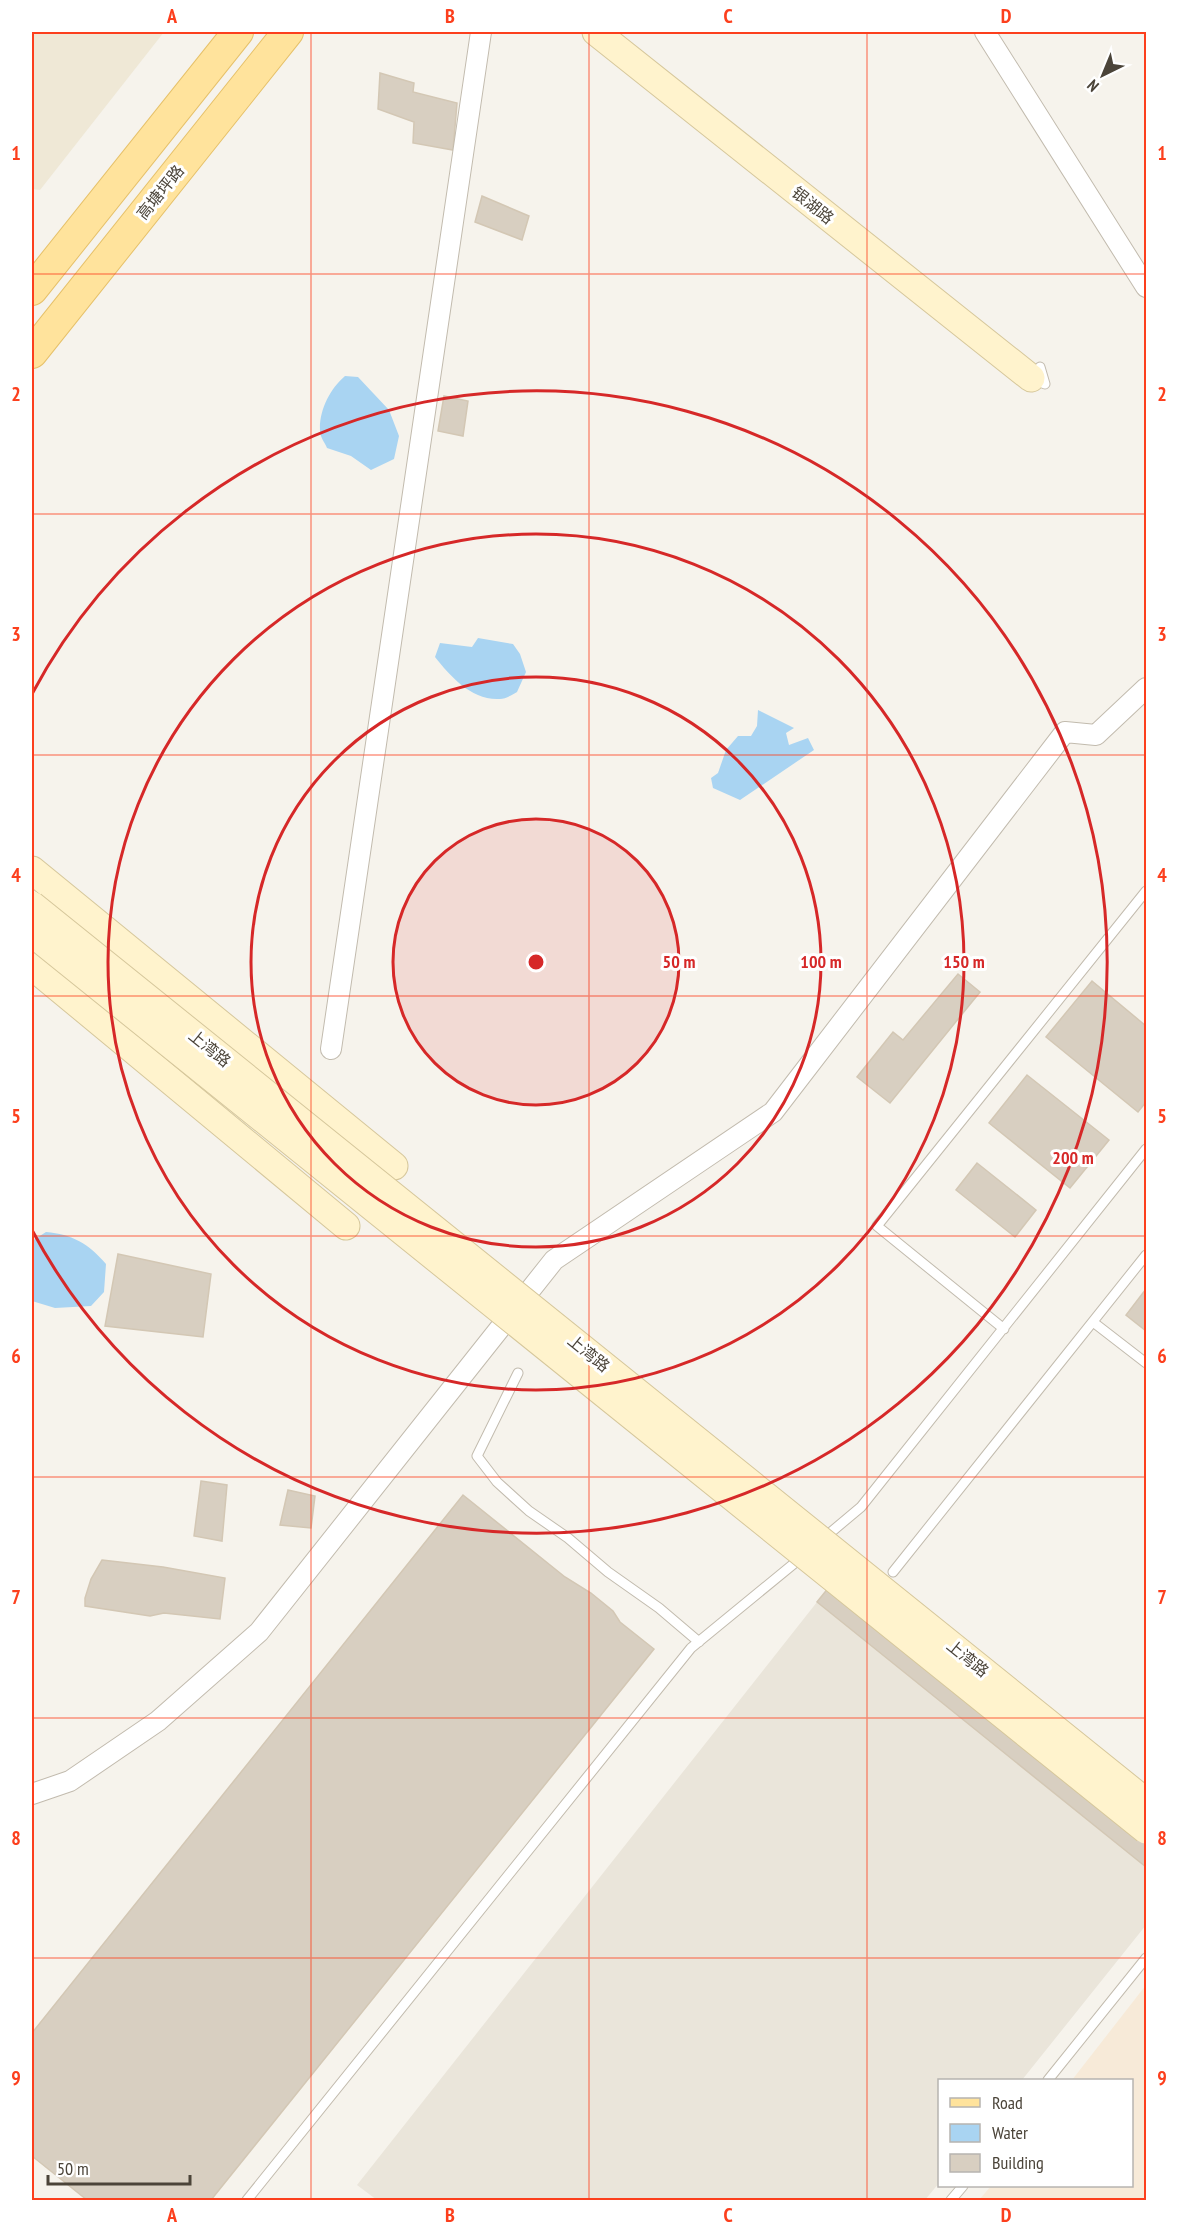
<svg xmlns="http://www.w3.org/2000/svg" width="1178" height="2232" font-family="'PT Sans Narrow','Noto Sans SC',sans-serif">
	<style>
		.residential { fill: #eae5da }
		.commercial { fill: #f7ead8 }
		.education { fill: #efe8d6 }
		.water { fill: #a9d4f2 }
		.building { fill: #d8cfc1; stroke: #d3c7b4; stroke-width: 1.5 }
		.lines { fill: none; stroke-linecap: round; stroke-linejoin: round }
		.lane-casing { stroke: #c2bbae; stroke-width: 11 }
		.street-casing { stroke: #c2bbae; stroke-width: 22 }
		.secondary-casing { stroke: #d6c79b; stroke-width: 29 }
		.primary-casing { stroke: #e6c16a; stroke-width: 32 }
		.lane { stroke: #fff; stroke-width: 9 }
		.street { stroke: #fff; stroke-width: 20 }
		.secondary { stroke: #fff3cd; stroke-width: 27 }
		.primary { stroke: #ffe39c; stroke-width: 30 }
		.secondary-bridge-casing { stroke: #d6c79b; stroke-width: 29; stroke-linecap: butt }
		.secondary-bridge { stroke: #fff3cd; stroke-width: 27 }
		.grid { fill: none; stroke: #fc3f1d; stroke-width: 1.5; stroke-opacity: 0.55 }
		.ring { fill: none; stroke: #d62828; stroke-width: 3 }
		.labels { text-anchor: middle; dominant-baseline: central; stroke-width: 6; stroke-linejoin: round; paint-order: stroke }
		.street-label { font-size: 16px; fill: #4b4439; stroke: #fff }
		.centre { fill: #d62828; stroke: #fff; stroke-width: 3 }
		.ring-label { font-size: 18px; text-anchor: middle; font-weight: bold; fill: #d62828; stroke: #fff; stroke-width: 6; stroke-linejoin: round; paint-order: stroke }
		.neatline { fill: none; stroke: #fc3f1d; stroke-width: 2 }
		.grid-label { font-size: 20px; text-anchor: middle; font-weight: bold; fill: #fc3f1d }
	</style>
	<rect width="100%" height="100%" fill="#f6f3ec"/>
	<path class="residential" d="M 817,1602 L 1146,1867 L 1146,1925 L 1022,2080 L 940,2080 L 939,2183 L 925,2200 L 377,2200 L 357,2185 Z"/>
	<path class="commercial" d="M 1146,1985 L 1146,2200 L 979,2200 L 991,2186 L 1132,2186 L 1132,2080 L 1072,2080 Z"/>
	<path class="education" d="M 32,32 L 164,32 L 40,190 L 32,189 Z"/>
	<path class="water" d="M 345,376 L 358,377 L 389,410 L 399,436 L 394,459 L 371,470 L 351,456 L 327,448 C 325,443 320,437 320,431 C 319,410 330,389 345,376 Z
		M 478,638 L 513,644 L 520,654 L 526,672 L 517,692 C 512,695 505,699 500,699 C 472,701 450,676 435,657 L 440,643 L 472,647 Z
		M 758,710 L 794,728 L 786,733 L 789,745 L 808,738 L 814,750 L 740,800 L 713,788 L 711,778 L 718,773 L 726,750 L 738,736 L 751,736 L 757,726 Z
		M 46,1232 C 72,1234 89,1244 106,1264 L 104,1292 L 91,1306 L 55,1308 L 32,1301 L 32,1241 Z"/>
	<path class="building" d="M 380,73 L 414,83 L 413,92 L 457,103 L 453,150 L 413,143 L 414,122 L 378,109 Z
		M 482,196 L 529,216 L 522,240 L 475,222 Z
		M 444,396 L 468,401 L 463,436 L 438,431 Z
		M 958,974 L 980,992 L 890,1103 L 857,1077 L 893,1032 L 903,1040 Z
		M 1092,981 L 1146,1026 L 1146,1102 L 1138,1112 L 1046,1037 Z
		M 1027,1075 L 1109,1140 L 1070,1188 L 989,1123 Z
		M 977,1163 L 1036,1210 L 1015,1237 L 956,1190 Z
		M 118,1254 L 211,1274 L 203,1337 L 105,1326 Z
		M 1146,1289 L 1146,1331 L 1126,1315 Z
		M 201,1481 L 227,1485 L 222,1541 L 194,1536 Z
		M 288,1490 L 315,1496 L 311,1528 L 280,1525 Z
		M 463,1495 L 565,1577 L 591,1593 L 613,1611 L 620,1622 L 654,1649 L 211,2200 L 87,2200 L 32,2156 L 32,2033 Z
		M 854,1556 L 1146,1822 L 1146,1867 L 817,1602 Z
		M 102,1560 L 163,1567 L 225,1578 L 220,1619 L 164,1613 L 150,1616 L 85,1606 L 85,1598 L 91,1579 Z"/>
	<g class="lines">
		<defs>
			<path id="lane" d="M 1033,379 L 1045,384 L 1040,367
				M 1093,1322 L 1146,1363
				M 1004,1329 L 877,1226 L 1146,891
				M 518,1373 L 477,1456 L 497,1482 L 529,1511 L 568,1538 L 608,1572 L 659,1608 L 699,1642
				M 824,1538 L 861,1507 L 1146,1149
				M 893,1572 L 1146,1255
				M 1048,2080 L 1146,1958
				M 247,2200 L 691,1648 L 802,1557
				M 951,2200 L 963,2186"/>
			<path id="street" d="M 985,32 L 1146,287
				M 331,1049 L 481,32
				M 32,1794 L 70,1781 L 158,1721 L 259,1632 L 554,1260 L 773,1112 L 1065,732 L 1096,735 L 1146,688"/>
			<path id="secondary" d="M 596,32 L 1031,378
				M 32,870 L 394,1166
				M 32,966 L 346,1226"/>
			<path id="primary" d="M 32,290 L 238,32
				M 32,353 L 288,32"/>
		</defs>
		<use href="#lane" class="lane-casing"/>
		<use href="#street" class="street-casing"/>
		<use href="#secondary" class="secondary-casing"/>
		<use href="#primary" class="primary-casing"/>
		<use href="#lane" class="lane"/>
		<use href="#street" class="street"/>
		<use href="#secondary" class="secondary"/>
		<use href="#primary" class="primary"/>
		<defs>
			<path id="secondary-bridge" d="M 32,905 L 1146,1802
				M 32,933 L 1146,1830"/>
		</defs>
		<use href="#secondary-bridge" class="secondary-bridge-casing"/>
		<use href="#secondary-bridge" class="secondary-bridge"/>
	</g>
	<path class="grid" d="M 311,32 L 311,2200M 589,32 L 589,2200M 867,32 L 867,2200M 32,274 L 1146,274M 32,514 L 1146,514M 32,755 L 1146,755M 32,996 L 1146,996M 32,1236 L 1146,1236M 32,1477 L 1146,1477M 32,1718 L 1146,1718M 32,1958 L 1146,1958"/>
	<circle cx="536" cy="962" r="143" fill="#d62828" fill-opacity=".12"/>
	<g class="ring">
		<circle cx="536" cy="962" r="143"/>
		<circle cx="536" cy="962" r="285"/>
		<circle cx="536" cy="962" r="428"/>
		<path d="M32 694A571 571 0 1 1 32 1230"/>
	</g>
	<g class="labels">
		<g class="street-label">
			<text transform="translate(160 192) rotate(-51)">高塘坪路</text>
			<text transform="translate(813 205) rotate(39)">银湖路</text>
			<text transform="translate(210 1048) rotate(39)">上湾路</text>
			<text transform="translate(589 1353) rotate(39)">上湾路</text>
			<text transform="translate(968 1658) rotate(39)">上湾路</text>
		</g>
	</g>
	<circle cx="536" cy="962" r="9" class="centre"/>
	<g class="ring-label">
		<text x="679" y="968">50 m</text>
		<text x="821" y="968">100 m</text>
		<text x="964" y="968">150 m</text>
		<text x="1073" y="1164">200 m</text>
	</g>
	<rect width="1178" height="2232" fill="none" stroke="#ffffff" stroke-width="66"/>
	<rect x="938" y="2079" width="195" height="108" fill="#ffffff" stroke="#b7b4b0" stroke-width="1.5"/>
	<rect x="950" y="2098" width="30" height="9" fill="#ffe39c" stroke="#b7b4b0" stroke-width="1.5"/>
	<text x="992" y="2109" font-size="18" fill="#4b4439">Road</text>
	<rect x="950" y="2124" width="30" height="18" fill="#a9d4f2" stroke="#b7b4b0" stroke-width="1.5"/>
	<text x="992" y="2139" font-size="18" fill="#4b4439">Water</text>
	<rect x="950" y="2154" width="30" height="18" fill="#d8cfc1" stroke="#b7b4b0" stroke-width="1.5"/>
	<text x="992" y="2169" font-size="18" fill="#4b4439">Building</text>
	<g transform="translate(1103 75) rotate(223)" stroke="#ffffff" stroke-width="4.5" paint-order="stroke">
	<path d="M0-4.5L10 22L0 15L-10 22Z" fill="#4b4439"/>
	<text y="-9" font-size="16" font-weight="bold" text-anchor="middle" fill="#4b4439">N</text>
	</g>
	<path d="M48 2175v9h142v-9" fill="none" stroke="#4b4439" stroke-width="3"/>
	<text x="57" y="2175" font-size="18" fill="#4b4439" stroke="#ffffff" stroke-width="4.5" paint-order="stroke">50 m</text>
	<rect x="33" y="33" width="1112" height="2166" class="neatline"/>
	<g class="grid-label">
		<text x="172" y="23">A</text>
		<text x="450" y="23">B</text>
		<text x="728" y="23">C</text>
		<text x="1006" y="23">D</text>
		<text x="16" y="160">1</text>
		<text x="1162" y="160">1</text>
		<text x="16" y="401">2</text>
		<text x="1162" y="401">2</text>
		<text x="16" y="641">3</text>
		<text x="1162" y="641">3</text>
		<text x="16" y="882">4</text>
		<text x="1162" y="882">4</text>
		<text x="16" y="1123">5</text>
		<text x="1162" y="1123">5</text>
		<text x="16" y="1363">6</text>
		<text x="1162" y="1363">6</text>
		<text x="16" y="1604">7</text>
		<text x="1162" y="1604">7</text>
		<text x="16" y="1845">8</text>
		<text x="1162" y="1845">8</text>
		<text x="16" y="2085">9</text>
		<text x="1162" y="2085">9</text>
		<text x="172" y="2222">A</text>
		<text x="450" y="2222">B</text>
		<text x="728" y="2222">C</text>
		<text x="1006" y="2222">D</text>
	</g>
</svg>
